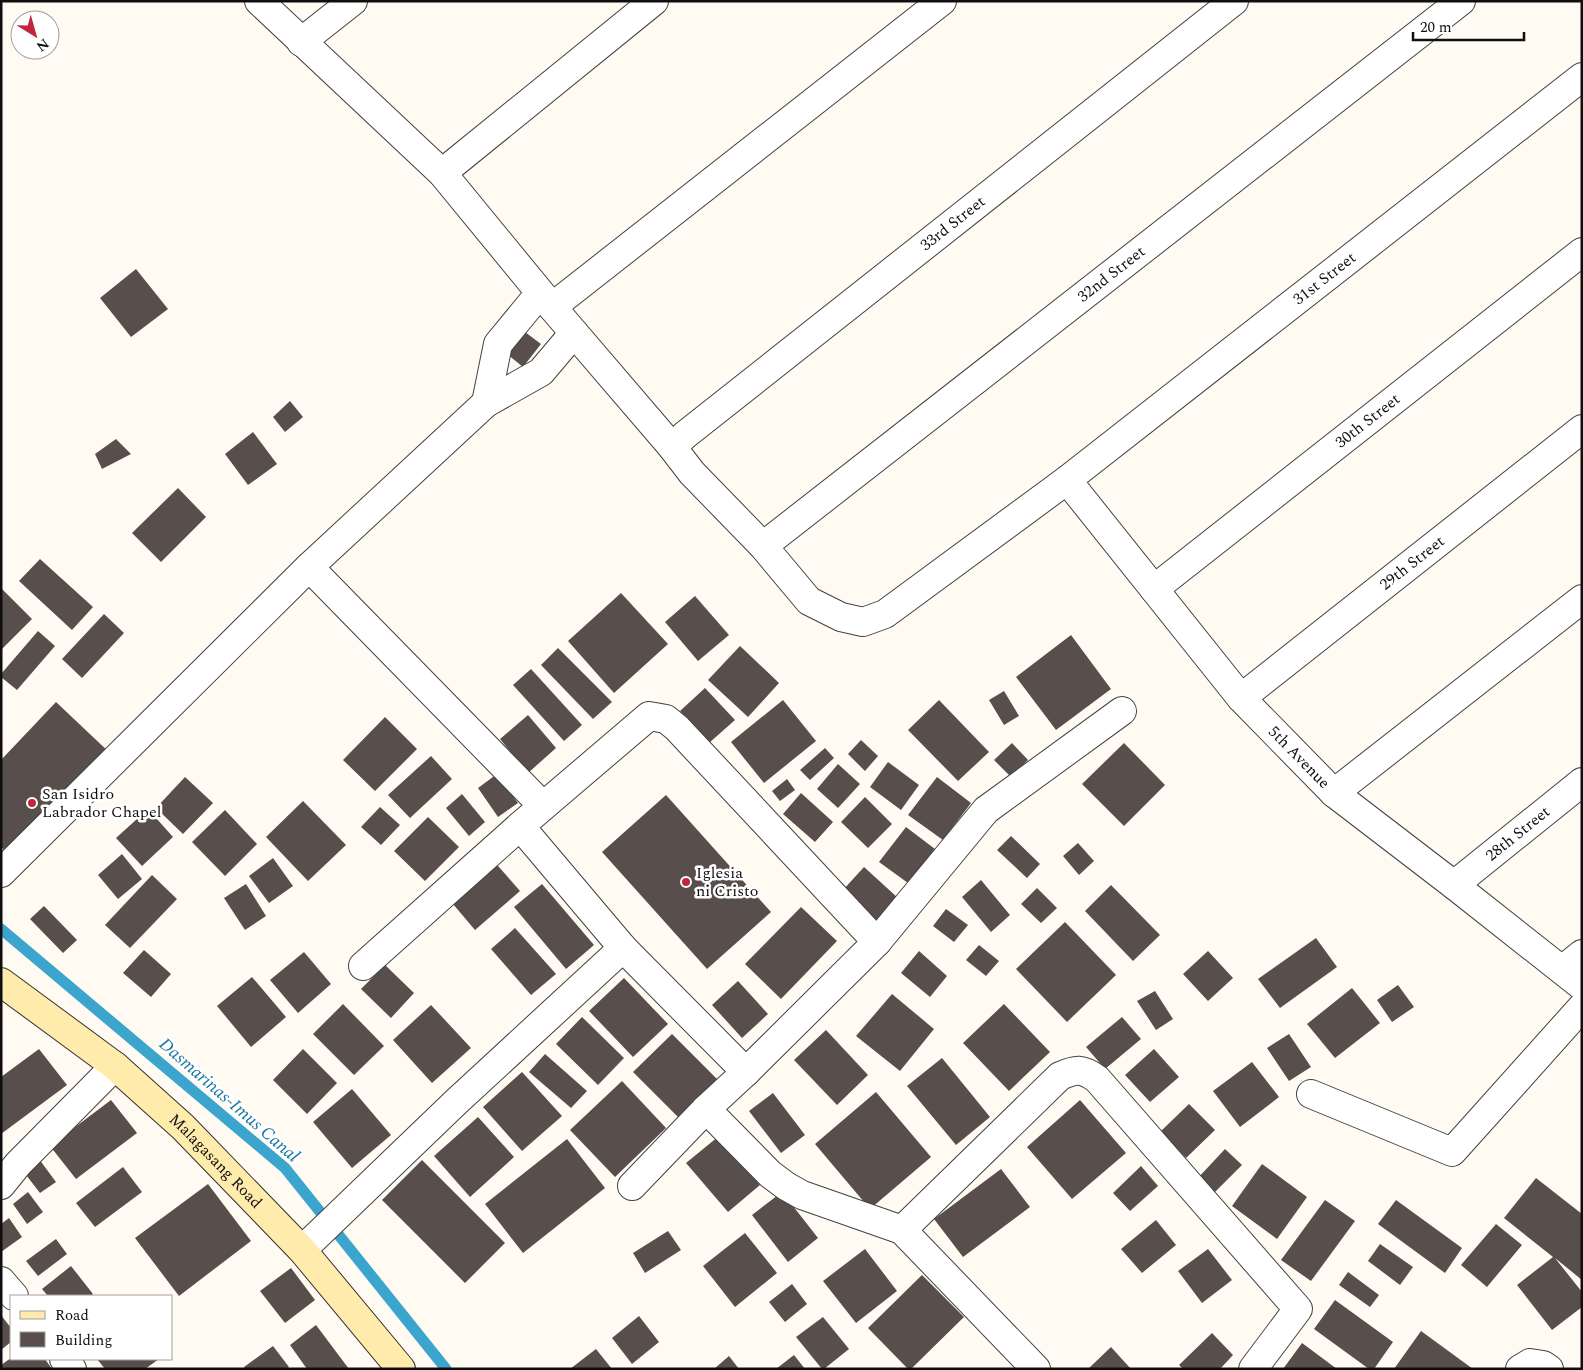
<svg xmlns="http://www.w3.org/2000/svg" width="1583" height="1370" font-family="Spectral,serif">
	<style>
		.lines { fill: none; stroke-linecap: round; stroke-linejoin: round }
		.stream { stroke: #3ca5ce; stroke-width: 11 }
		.building { fill: #584f4c }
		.street-casing { stroke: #424242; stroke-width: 30 }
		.secondary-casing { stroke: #313131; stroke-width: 30 }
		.street { stroke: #fff; stroke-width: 28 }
		.secondary { stroke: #ffecad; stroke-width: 28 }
		.poi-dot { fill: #c1253f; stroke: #fff; stroke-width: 2 }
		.labels { text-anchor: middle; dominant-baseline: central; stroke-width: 5; stroke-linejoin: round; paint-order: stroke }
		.street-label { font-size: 16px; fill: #0f0f0f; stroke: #fff }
		.poi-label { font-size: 16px; fill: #0f0f0f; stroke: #fff; text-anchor: start }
		.water-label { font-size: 18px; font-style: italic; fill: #1776a3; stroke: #fff }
	</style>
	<rect width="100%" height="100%" fill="#fffbf2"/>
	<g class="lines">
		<path class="stream" d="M 1,929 L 285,1168 L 446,1369"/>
	</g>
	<path class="building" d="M 136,269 L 168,309 L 131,337 L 100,298 Z
		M 525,332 L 541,344 L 523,367 L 507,354 Z
		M 290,401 L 303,417 L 285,432 L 273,417 Z
		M 253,432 L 277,464 L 248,485 L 225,454 Z
		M 116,439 L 131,454 L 102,469 L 95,454 Z
		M 178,488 L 206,517 L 161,562 L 132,533 Z
		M 40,559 L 93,607 L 72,630 L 19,581 Z
		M 1,588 L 32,619 L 1,650 Z
		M 621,593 L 668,644 L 614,693 L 568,641 Z
		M 695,596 L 729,635 L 698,661 L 665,622 Z
		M 104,614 L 124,633 L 82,678 L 62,659 Z
		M 38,631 L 55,646 L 17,690 L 1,677 L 1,674 Z
		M 1071,635 L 1111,689 L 1056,730 L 1016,677 Z
		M 740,646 L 779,683 L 748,717 L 708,680 Z
		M 558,648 L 612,702 L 593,719 L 541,665 Z
		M 531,669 L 582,725 L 564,741 L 513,685 Z
		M 705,688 L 735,720 L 709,743 L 680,711 Z
		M 1004,691 L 1019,716 L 1004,725 L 989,700 Z
		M 783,700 L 816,741 L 764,783 L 731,742 Z
		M 939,700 L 989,752 L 958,781 L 908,730 Z
		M 56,702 L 111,754 L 12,857 L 1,847 L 1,760 Z
		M 528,715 L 556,748 L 528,773 L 500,739 Z
		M 385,717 L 417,749 L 375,791 L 343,760 Z
		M 861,740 L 878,756 L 865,771 L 848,754 Z
		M 1012,743 L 1028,760 L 1011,777 L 994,760 Z
		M 1124,743 L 1165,785 L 1124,826 L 1082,784 Z
		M 825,748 L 834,758 L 810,780 L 800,770 Z
		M 431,756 L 452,779 L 410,818 L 388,795 Z
		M 888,762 L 919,785 L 901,810 L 870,787 Z
		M 838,764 L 860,784 L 838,808 L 817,789 Z
		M 497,774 L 518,803 L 498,817 L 478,788 Z
		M 185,777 L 213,803 L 183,834 L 156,808 Z
		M 937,777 L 971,803 L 943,840 L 908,815 Z
		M 787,779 L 795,790 L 780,801 L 772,791 Z
		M 801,793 L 833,822 L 815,842 L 783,814 Z
		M 462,794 L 485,822 L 469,836 L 446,808 Z
		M 666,795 L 771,912 L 707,969 L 602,852 Z
		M 865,797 L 892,824 L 868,848 L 841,822 Z
		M 303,801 L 346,845 L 308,881 L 266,837 Z
		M 380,807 L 400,825 L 381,845 L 361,827 Z
		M 148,809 L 173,837 L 142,866 L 116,838 Z
		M 225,810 L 257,844 L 225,876 L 192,842 Z
		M 428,817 L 459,847 L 425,881 L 394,851 Z
		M 906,827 L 935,849 L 908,883 L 879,862 Z
		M 1011,836 L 1040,864 L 1027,878 L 997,850 Z
		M 1078,843 L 1094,861 L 1079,875 L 1063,856 Z
		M 122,854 L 142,879 L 118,899 L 98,875 Z
		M 273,858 L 293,886 L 269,903 L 249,876 Z
		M 491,858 L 520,891 L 475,930 L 447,897 Z
		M 864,867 L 898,898 L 876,921 L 843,890 Z
		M 152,875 L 177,899 L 130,948 L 105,925 Z
		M 981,880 L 1010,915 L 991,932 L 962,897 Z
		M 246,884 L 266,916 L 245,930 L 224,898 Z
		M 542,884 L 594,945 L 566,969 L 514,907 Z
		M 1111,885 L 1160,935 L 1133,961 L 1085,911 Z
		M 1037,888 L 1057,908 L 1041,923 L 1021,904 Z
		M 44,906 L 77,940 L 63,953 L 30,919 Z
		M 801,907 L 837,941 L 781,999 L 745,964 Z
		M 946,909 L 968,925 L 954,942 L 933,926 Z
		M 1065,922 L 1116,975 L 1067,1022 L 1016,969 Z
		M 515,928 L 556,974 L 531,995 L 491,949 Z
		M 1316,938 L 1337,967 L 1280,1008 L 1258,979 Z
		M 979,945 L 999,961 L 986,976 L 966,960 Z
		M 144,950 L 171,974 L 151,997 L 123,973 Z
		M 919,951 L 947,976 L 930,997 L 901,973 Z
		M 1208,951 L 1233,978 L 1208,1001 L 1183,974 Z
		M 304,952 L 331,984 L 298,1013 L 270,980 Z
		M 385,965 L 414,993 L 391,1018 L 361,989 Z
		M 252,977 L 286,1017 L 251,1047 L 217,1006 Z
		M 624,978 L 668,1024 L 633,1057 L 589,1011 Z
		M 738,981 L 768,1014 L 742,1038 L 712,1005 Z
		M 1398,985 L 1414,1007 L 1392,1022 L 1377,1000 Z
		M 1352,988 L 1380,1023 L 1335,1058 L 1307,1024 Z
		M 1155,991 L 1173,1019 L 1156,1030 L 1137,1001 Z
		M 892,994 L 934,1029 L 900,1071 L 856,1036 Z
		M 343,1004 L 384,1046 L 354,1075 L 313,1034 Z
		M 1004,1004 L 1050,1052 L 1009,1091 L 963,1043 Z
		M 431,1005 L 471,1048 L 432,1083 L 393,1040 Z
		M 582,1017 L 624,1058 L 598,1085 L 556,1044 Z
		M 1122,1017 L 1141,1039 L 1105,1069 L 1086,1047 Z
		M 826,1030 L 868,1075 L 837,1105 L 794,1060 Z
		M 672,1034 L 719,1081 L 680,1119 L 633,1072 Z
		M 1289,1034 L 1311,1067 L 1289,1081 L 1267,1048 Z
		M 39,1049 L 67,1085 L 1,1134 L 1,1077 Z
		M 303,1049 L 337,1083 L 307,1114 L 273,1080 Z
		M 1154,1049 L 1179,1077 L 1150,1102 L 1125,1075 Z
		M 545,1054 L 587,1091 L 571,1108 L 529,1072 Z
		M 942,1058 L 990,1117 L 956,1145 L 907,1086 Z
		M 1252,1062 L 1279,1097 L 1240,1127 L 1213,1091 Z
		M 522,1072 L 562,1116 L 522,1151 L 483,1107 Z
		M 622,1081 L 666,1128 L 615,1177 L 570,1130 Z
		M 352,1089 L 391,1135 L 352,1168 L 313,1122 Z
		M 876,1092 L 931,1157 L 870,1209 L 815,1144 Z
		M 773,1093 L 805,1135 L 781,1153 L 749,1111 Z
		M 111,1100 L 137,1133 L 76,1179 L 50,1146 Z
		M 1080,1100 L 1126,1153 L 1072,1199 L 1027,1147 Z
		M 1189,1104 L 1215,1130 L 1186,1158 L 1160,1132 Z
		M 478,1117 L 514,1157 L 470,1197 L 434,1156 Z
		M 719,1136 L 760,1185 L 728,1212 L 686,1163 Z
		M 567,1139 L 605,1188 L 523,1253 L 485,1204 Z
		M 1225,1149 L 1242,1165 L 1213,1194 L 1197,1179 Z
		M 39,1159 L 56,1182 L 40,1193 L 23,1171 Z
		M 422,1160 L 505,1243 L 465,1283 L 382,1200 Z
		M 1262,1164 L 1307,1197 L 1277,1239 L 1232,1206 Z
		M 1141,1166 L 1158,1186 L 1130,1211 L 1113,1193 Z
		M 123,1167 L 142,1192 L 95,1227 L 76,1203 Z
		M 1001,1169 L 1030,1207 L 963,1257 L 934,1219 Z
		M 1536,1178 L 1582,1214 L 1582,1280 L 1555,1258 L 1582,1292 L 1582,1307 L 1552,1330 L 1517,1285 L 1553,1257 L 1504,1218 Z
		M 208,1184 L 251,1241 L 179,1296 L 135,1238 Z
		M 28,1192 L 43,1212 L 27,1224 L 13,1204 Z
		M 782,1192 L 818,1238 L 788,1262 L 752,1215 Z
		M 1325,1200 L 1355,1221 L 1311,1281 L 1281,1260 Z
		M 1396,1200 L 1462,1248 L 1445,1273 L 1378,1224 Z
		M 9,1218 L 22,1237 L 1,1252 L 1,1224 Z
		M 1156,1220 L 1176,1245 L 1142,1273 L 1121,1249 Z
		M 1496,1224 L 1522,1245 L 1487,1287 L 1461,1265 Z
		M 668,1231 L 681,1250 L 645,1273 L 633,1253 Z
		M 745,1233 L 777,1273 L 735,1307 L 703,1266 Z
		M 56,1239 L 67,1254 L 38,1276 L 26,1261 Z
		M 1380,1244 L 1413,1267 L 1400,1285 L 1368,1261 Z
		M 865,1249 L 897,1291 L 856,1323 L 823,1281 Z
		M 1208,1249 L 1232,1280 L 1202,1303 L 1178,1271 Z
		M 71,1266 L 93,1294 L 90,1296 L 48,1296 L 42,1289 Z
		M 291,1268 L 315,1300 L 285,1323 L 260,1291 Z
		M 1348,1272 L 1379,1295 L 1370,1307 L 1339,1285 Z
		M 922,1275 L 964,1317 L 911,1369 L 908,1369 L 868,1328 Z
		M 792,1284 L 807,1304 L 785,1322 L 769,1302 Z
		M 1335,1300 L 1393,1342 L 1374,1369 L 1369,1369 L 1314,1329 Z
		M 1,1315 L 11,1328 L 11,1342 L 1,1350 Z
		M 639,1316 L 659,1342 L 632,1364 L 612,1338 Z
		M 823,1317 L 849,1349 L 824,1369 L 822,1369 L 796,1337 Z
		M 316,1325 L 349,1369 L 307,1369 L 290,1345 Z
		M 1421,1331 L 1473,1369 L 1394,1369 Z
		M 1212,1333 L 1233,1355 L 1220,1369 L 1183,1369 L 1179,1365 Z
		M 1302,1343 L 1337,1369 L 1283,1369 Z
		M 273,1346 L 289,1367 L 286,1369 L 245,1369 L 244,1367 Z
		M 1111,1347 L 1131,1369 L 1088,1369 Z
		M 596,1349 L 612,1369 L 570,1369 Z
		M 794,1355 L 805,1369 L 776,1369 Z
		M 729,1356 L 739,1369 L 714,1369 Z
		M 11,1358 L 45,1359 L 52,1369 L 1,1369 L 1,1365 Z
		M 97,1359 L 159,1359 L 145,1369 L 105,1369 Z"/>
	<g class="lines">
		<defs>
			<g id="street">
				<path id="s1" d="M 259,1 L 442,173 L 552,307 L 672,447 L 692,473 L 763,546 L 809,601 L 841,617 L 863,622 L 885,614 L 1067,480 L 1582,77"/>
				<path d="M 301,42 L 353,1"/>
				<path d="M 442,173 L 654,1"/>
				<path d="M 552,307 L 942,1"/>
				<path d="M 486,403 L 498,344 L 540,293"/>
				<path id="s2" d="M 672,447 L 685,435 L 1234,1"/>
				<path id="s3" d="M 1067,480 L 1241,698 L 1334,793 L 1454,885 L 1582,986"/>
				<path id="s4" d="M 763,546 L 1461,1"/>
				<path d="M 309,567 L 543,806"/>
				<path id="s5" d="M 1154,589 L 1582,252"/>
				<path id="s6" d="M 1241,698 L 1582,429"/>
				<path d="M 1334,793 L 1582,599"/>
				<path d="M 1,873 L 309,567 L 486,403 L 541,372 L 574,333"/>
				<path id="s7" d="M 1454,885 L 1582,782"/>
				<path d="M 363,966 L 520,826"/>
				<path d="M 1562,970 L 1582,954"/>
				<path d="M 746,1072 L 623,948 L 520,826 L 649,716 L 666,719 L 677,728 L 877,942"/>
				<path d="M 1311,1094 L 1452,1152 L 1582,1007"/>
				<path d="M 706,1109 L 770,1174 L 786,1186 L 802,1195 L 902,1230 L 1036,1369"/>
				<path d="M 1,1185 L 18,1164 L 115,1066"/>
				<path d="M 632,1186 L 706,1109 L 746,1072 L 877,942 L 986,810 L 1122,711"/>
				<path d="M 902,1230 L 1060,1076 C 1076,1069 1082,1068 1097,1079 L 1298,1309 L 1253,1369"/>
				<path d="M 302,1250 L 456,1102 L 623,948"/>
				<path d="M 1,1281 L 14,1296"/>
				<path d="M 64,1359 L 72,1369"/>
				<path d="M 1520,1369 L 1530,1363 L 1543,1365 L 1549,1369"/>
			</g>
			<g id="secondary">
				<path id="s8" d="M 1,982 L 115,1066 L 183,1127 L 302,1250 L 401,1369"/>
			</g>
		</defs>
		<use href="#street" class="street-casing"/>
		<use href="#secondary" class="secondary-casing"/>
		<use href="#street" class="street"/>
		<use href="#secondary" class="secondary"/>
	</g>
	<g class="poi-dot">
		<circle cx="32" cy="803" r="5"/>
		<circle cx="686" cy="882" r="5"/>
	</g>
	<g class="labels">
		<g class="street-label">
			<text stroke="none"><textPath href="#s2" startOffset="359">33rd Street</textPath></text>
			<text stroke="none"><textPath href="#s4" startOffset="442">32nd Street</textPath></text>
			<text stroke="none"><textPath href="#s1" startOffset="1450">31st Street</textPath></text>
			<text stroke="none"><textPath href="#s5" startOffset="272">30th Street</textPath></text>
			<text stroke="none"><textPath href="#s6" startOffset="218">29th Street</textPath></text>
			<text stroke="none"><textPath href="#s3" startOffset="362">5th Avenue</textPath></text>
			<text stroke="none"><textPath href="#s7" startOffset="82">28th Street</textPath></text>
			<text stroke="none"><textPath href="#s8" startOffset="280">Malagasang Road</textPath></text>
		</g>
		<g class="poi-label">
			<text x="42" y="794">San Isidro<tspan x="42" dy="18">Labrador Chapel</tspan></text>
			<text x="696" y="873">Iglesia<tspan x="696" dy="18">ni Cristo</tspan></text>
		</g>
		<g class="water-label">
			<text transform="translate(229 1100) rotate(41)">Dasmarinas-Imus Canal</text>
		</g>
	</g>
	<rect width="1583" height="1370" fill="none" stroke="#0f0f0f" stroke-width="5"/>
	<rect x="10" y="1295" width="162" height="65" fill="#ffffff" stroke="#9f9f9f"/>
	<rect x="20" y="1311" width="25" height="8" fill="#ffecad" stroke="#9f9f9f"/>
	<text x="55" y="1320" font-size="15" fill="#0f0f0f">Road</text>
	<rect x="20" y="1332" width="25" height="15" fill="#584f4c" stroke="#9f9f9f"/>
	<text x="55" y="1345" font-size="15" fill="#0f0f0f">Building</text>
	<g transform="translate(35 35) rotate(143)"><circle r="24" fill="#ffffff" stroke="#9f9f9f"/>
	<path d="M0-4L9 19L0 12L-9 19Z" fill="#c1253f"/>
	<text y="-8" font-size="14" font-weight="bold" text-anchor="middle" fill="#0f0f0f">N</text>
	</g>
	<path d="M1413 32v8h111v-8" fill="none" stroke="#0f0f0f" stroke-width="2.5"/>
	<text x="1420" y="32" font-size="15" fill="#0f0f0f" stroke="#ffffff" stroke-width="4" paint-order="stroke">20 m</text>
</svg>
